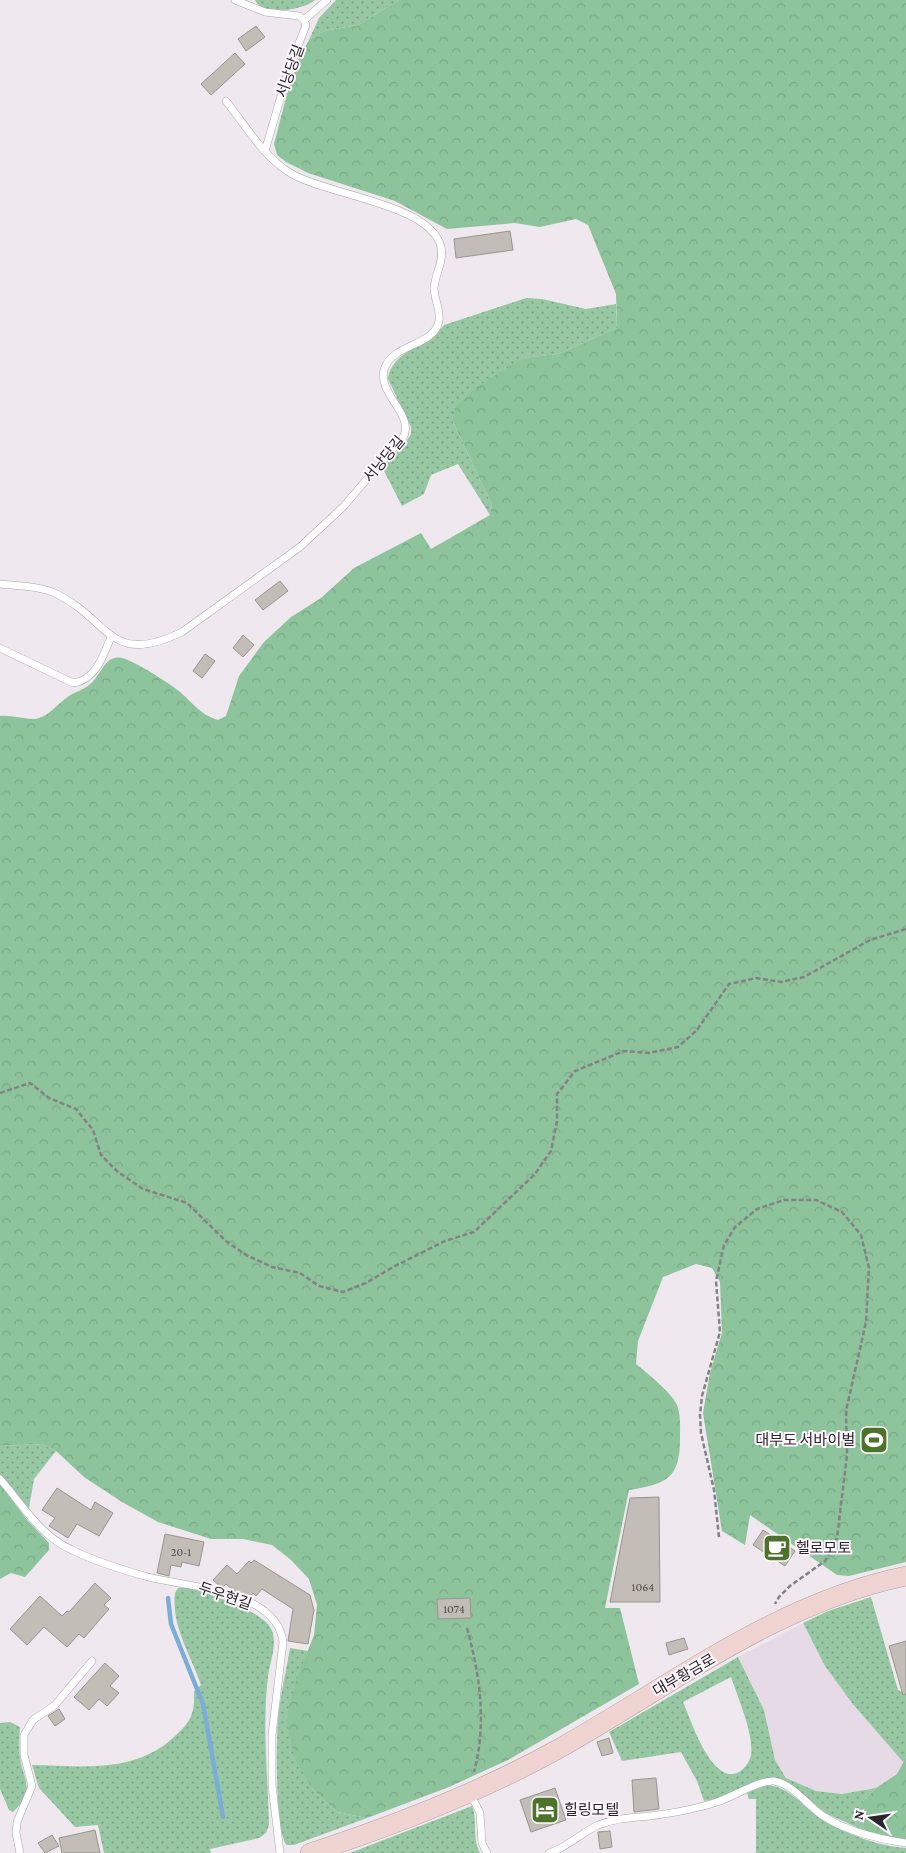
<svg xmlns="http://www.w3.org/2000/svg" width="906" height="1853" font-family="'Crimson Pro','Noto Sans KR',serif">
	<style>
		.built { fill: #e6dae6 }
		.grass { fill: url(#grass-dots); fill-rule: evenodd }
		.forest { fill: url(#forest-crowns) }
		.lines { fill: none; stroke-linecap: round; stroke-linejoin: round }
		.stream { stroke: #7badd7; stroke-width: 4.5 }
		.building { fill: #c2bdb7; stroke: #99948f }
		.lane-casing { stroke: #a8a2a8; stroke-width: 8 }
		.secondary-casing { stroke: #a8a2a8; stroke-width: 20 }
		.path { stroke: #858285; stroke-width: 2.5; stroke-dasharray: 5 2.5; stroke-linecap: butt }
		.lane { stroke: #fff; stroke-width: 7 }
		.secondary { stroke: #efd4d1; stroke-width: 19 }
		.labels { text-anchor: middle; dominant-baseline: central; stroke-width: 4; stroke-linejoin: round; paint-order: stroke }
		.number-label { font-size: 12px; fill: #4e4c4c }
		.street-label { font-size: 15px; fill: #282628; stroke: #fdf7fd }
		.poi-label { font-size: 15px; fill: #282628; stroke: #fdf7fd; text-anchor: start }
	</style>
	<defs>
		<pattern id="grass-dots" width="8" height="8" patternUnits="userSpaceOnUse" patternTransform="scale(1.25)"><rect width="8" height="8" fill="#97c8a3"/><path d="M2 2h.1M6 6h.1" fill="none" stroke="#7ba285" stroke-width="1.8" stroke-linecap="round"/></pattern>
		<pattern id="forest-crowns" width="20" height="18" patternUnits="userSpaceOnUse" patternTransform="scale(1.25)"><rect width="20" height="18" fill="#8dc49c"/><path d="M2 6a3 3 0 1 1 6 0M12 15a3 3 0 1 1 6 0" fill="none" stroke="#7aa886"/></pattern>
	</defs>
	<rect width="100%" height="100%" fill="#efe9ef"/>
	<path class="built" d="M 803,1623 L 825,1666 L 852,1703 L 903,1762 L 897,1774 L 876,1788 L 842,1794 L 816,1791 L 787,1778 L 775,1760 L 764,1710 L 738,1657 Z"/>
	<path class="grass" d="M 255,0 L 315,0 C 304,10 262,17 255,0 Z
		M 336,0 L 399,0 L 358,25 L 324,31 L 309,40 L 319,18 Z
		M 526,298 L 542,299 L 586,309 L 616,304 L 617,328 L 558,354 L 523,358 L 453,422 L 492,505 L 490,515 L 458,464 L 431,475 L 424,494 L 402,506 L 382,467 L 406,442 L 411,434 L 411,427 L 388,379 C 392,350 426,348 444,325 Z
		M 42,1444 L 56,1451 L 34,1479 L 29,1508 L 0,1475 L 0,1446 Z
		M 185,1587 C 203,1590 261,1611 270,1627 C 279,1640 270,1662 268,1676 C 262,1727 268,1775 269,1825 L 266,1833 L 259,1838 L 210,1849 L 211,1853 L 104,1853 L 98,1825 L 75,1827 L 39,1788 L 32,1765 C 82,1766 134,1774 174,1737 C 191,1722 195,1713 194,1691 L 201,1685 C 191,1655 171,1626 175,1593 L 178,1588 Z
		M 871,1597 L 898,1690 L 906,1693 L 906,1757 L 903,1762 L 852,1703 L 825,1666 L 803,1623 L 828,1611 Z
		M 290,1648 L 308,1651 L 286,1718 L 313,1790 L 337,1812 L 367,1818 L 294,1845 L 287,1845 C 275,1835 276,1740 278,1720 C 280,1696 286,1672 290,1648 Z
		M 738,1657 L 764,1710 L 775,1760 L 786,1778 L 816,1791 L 842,1794 L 876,1788 L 863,1801 L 870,1833 L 827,1814 L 775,1779 L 721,1798 L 704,1801 L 697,1781 L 681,1752 L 622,1761 L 609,1732 ZM 731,1677 C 738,1698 754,1734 751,1755 C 749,1763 744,1770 737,1773 C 711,1783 691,1720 683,1702 Z
		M 10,1722 L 20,1727 C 19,1737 19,1748 20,1758 C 24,1782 36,1790 13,1812 L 9,1810 L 0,1789 L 0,1723 Z
		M 767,1785 C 789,1786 802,1806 819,1817 C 843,1833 877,1846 906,1848 L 906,1853 L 756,1853 L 756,1799 L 749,1799 L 747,1793 Z
		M 472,1806 C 478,1821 472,1839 480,1853 L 350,1853 Z"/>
	<path class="forest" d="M 399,0 L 906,0 L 906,1562 L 849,1576 L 837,1575 L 750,1515 L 745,1545 L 722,1531 L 703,1413 L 710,1373 L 722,1333 L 720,1282 L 712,1268 L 696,1264 L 663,1277 L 638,1341 L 636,1364 C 647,1373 672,1393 677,1405 C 681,1415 680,1428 680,1439 C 680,1479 666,1484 629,1490 L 605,1608 L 620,1608 L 639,1684 L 508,1760 L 449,1787 L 367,1818 L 337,1812 L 313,1790 L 294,1757 L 286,1718 L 296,1681 L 314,1635 L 317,1605 L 309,1579 L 291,1560 L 272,1545 L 243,1539 L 211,1539 L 158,1522 L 122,1502 L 84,1477 L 56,1451 L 42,1444 L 0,1446 L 0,716 C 11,715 23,719 34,719 C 48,718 58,703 69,696 C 75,692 83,690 89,685 C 101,677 104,654 122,658 C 135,661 167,682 179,691 C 193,703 199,714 218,720 L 226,716 L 239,676 L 264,642 L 291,617 L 321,598 L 354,568 L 421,533 L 431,549 L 490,515 L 492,505 L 453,422 L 455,407 L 483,383 L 523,358 L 558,354 L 617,328 L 616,294 L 588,225 L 576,219 L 540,227 L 515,223 L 447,229 L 395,201 L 308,173 L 286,162 L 277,155 L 274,144 L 287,94 L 298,60 L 309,40 L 324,31 L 358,25 Z
		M 0,1484 L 28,1521 L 49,1543 L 49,1550 L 25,1577 L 11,1573 L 0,1579 Z
		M 906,1757 L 906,1840 L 870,1833 L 862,1825 L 859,1814 L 863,1801 L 876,1788 L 897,1774 Z"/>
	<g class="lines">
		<path class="stream" d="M 168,1598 L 171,1624 L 203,1704 L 223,1817"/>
	</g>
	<path class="building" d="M 256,26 L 265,37 L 246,51 L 238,39 Z
		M 235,53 L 245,64 L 211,95 L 201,84 Z
		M 510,231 L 513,250 L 456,258 L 454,239 Z
		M 280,581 L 288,591 L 263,610 L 255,600 Z
		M 243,635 L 254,645 L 243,657 L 233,648 Z
		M 205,654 L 215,661 L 202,678 L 193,671 Z
		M 57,1488 L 91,1510 L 95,1502 L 113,1513 L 99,1536 L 77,1524 L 68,1538 L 49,1526 L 55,1518 L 42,1510 Z
		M 659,1497 L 660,1602 L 610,1602 L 630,1498 Z
		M 763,1530 L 795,1551 L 785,1566 L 753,1545 Z
		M 165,1534 L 204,1542 L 199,1566 L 182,1562 L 181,1567 L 171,1565 L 169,1576 L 157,1573 Z
		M 254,1560 L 310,1595 L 314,1610 L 308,1644 L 288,1641 L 293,1609 L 262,1589 L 256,1596 L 253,1593 L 250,1597 L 233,1590 L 226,1584 L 223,1587 L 220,1586 L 213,1580 L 227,1565 L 237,1574 L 249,1561 L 251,1563 Z
		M 95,1583 L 111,1598 L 104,1605 L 109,1609 L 84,1638 L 79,1634 L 67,1647 L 44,1627 L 27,1645 L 10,1629 L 40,1596 L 62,1616 L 67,1611 L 69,1612 Z
		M 470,1598 L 471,1618 L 438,1619 L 437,1599 Z
		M 684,1638 L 688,1649 L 669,1655 L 666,1643 Z
		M 906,1641 L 906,1694 L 903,1695 L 889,1646 Z
		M 105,1663 L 119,1676 L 110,1686 L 119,1693 L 107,1706 L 99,1699 L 89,1710 L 74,1697 Z
		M 59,1709 L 65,1719 L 55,1726 L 48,1716 Z
		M 609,1738 L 613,1753 L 602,1756 L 597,1742 Z
		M 656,1778 L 659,1809 L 634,1812 L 632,1780 Z
		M 555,1788 L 566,1820 L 531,1832 L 520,1800 Z
		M 95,1830 L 100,1853 L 62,1853 L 59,1838 Z
		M 610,1831 L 612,1847 L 600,1849 L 598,1832 Z
		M 52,1835 L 59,1846 L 45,1853 L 38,1843 Z"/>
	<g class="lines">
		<defs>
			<path id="lane" d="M 235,0 L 265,12 L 299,16 L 304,20 L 306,25 L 288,72 L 265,151
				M 304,20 L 327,0
				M 0,584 C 19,586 40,586 57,594 C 111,621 109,667 182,632 L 300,547 L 343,507 L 404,436 C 413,413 378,394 384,370 C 392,343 434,347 439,321 C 441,310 434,299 434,288 C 435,274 444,262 441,247 C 431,204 328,195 292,174 C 264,158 246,126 226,101
				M 0,648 L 73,683 C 96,680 103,656 111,637
				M 0,1479 C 23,1505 39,1535 72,1550 C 96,1562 123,1570 148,1577 C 187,1587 277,1590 283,1642 L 272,1735 L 272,1785 L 280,1853
				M 470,1793 L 480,1813 L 482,1843 L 487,1853
				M 20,1853 L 16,1833 L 17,1822 L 32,1786 L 24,1755 L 24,1735 L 33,1720 L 55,1705 L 92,1661
				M 549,1853 C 568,1847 581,1833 598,1825 C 616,1818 632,1818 650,1816 C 673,1813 696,1809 717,1802 C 733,1797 759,1780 774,1781 C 793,1784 808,1806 823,1816 C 848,1832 878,1839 906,1843"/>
			<path id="secondary" d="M 310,1853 C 396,1825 481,1792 560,1748 C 672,1685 778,1602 906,1576"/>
		</defs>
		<use href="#lane" class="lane-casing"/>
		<use href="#secondary" class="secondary-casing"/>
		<path class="path" d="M 0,1093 L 30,1083 L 49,1098 L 76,1109 L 93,1130 L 101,1155 L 118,1172 L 143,1189 L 187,1203 L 226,1241 L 246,1255 L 272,1267 L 300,1273 L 319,1286 L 343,1292 L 366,1283 L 393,1267 L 445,1241 L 474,1232 L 535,1174 L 551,1151 L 557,1121 L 557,1094 L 575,1071 L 624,1051 L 649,1053 L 678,1047 L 697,1030 L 729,984 L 756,978 L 781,982 L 804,977 L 870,940 L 906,929
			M 719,1537 L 714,1490 L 701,1433 L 700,1415 L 702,1396 L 720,1332 L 716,1281 L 724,1245 L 735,1227 L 757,1209 L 784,1200 L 816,1200 L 842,1212 L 861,1235 L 869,1268 L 866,1322 L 846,1411 L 847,1455 L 837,1538 L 825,1561 L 790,1586 L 779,1597 L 775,1604
			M 467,1628 C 480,1676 487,1723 474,1772"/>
		<use href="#lane" class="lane"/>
		<use href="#secondary" class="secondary"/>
	</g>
	<defs>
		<symbol id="stadium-square" viewBox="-11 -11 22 22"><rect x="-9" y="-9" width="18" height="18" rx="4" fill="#4d722c" stroke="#fdf7fd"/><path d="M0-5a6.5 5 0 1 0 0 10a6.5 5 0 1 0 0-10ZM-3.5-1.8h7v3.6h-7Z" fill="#fff"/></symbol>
		<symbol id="cafe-square" viewBox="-11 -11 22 22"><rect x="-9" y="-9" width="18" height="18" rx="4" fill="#4d722c" stroke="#fdf7fd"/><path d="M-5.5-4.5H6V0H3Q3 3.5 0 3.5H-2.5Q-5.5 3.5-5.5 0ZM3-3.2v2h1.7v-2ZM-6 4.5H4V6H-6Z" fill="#fff"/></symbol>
		<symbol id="hotel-square" viewBox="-11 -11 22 22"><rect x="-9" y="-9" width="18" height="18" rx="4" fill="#4d722c" stroke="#fdf7fd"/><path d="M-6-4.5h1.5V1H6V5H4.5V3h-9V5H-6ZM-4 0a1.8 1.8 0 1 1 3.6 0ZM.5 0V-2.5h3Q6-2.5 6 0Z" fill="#fff"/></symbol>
	</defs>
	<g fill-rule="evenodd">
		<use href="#stadium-square" x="858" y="1424" width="32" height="32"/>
		<use href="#cafe-square" x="761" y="1532" width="32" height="32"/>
		<use href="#hotel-square" x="529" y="1794" width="32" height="32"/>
	</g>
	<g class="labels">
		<g class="number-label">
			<text x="181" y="1552">20-1</text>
			<text x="643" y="1587">1064</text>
			<text x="454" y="1609">1074</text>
		</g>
		<g class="street-label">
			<text transform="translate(290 71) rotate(-70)">서낭당길</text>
			<text transform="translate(384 459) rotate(-50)">서낭당길</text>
			<text transform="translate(225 1596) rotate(19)">두우현길</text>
			<text transform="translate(684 1675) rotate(-30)">대부황금로</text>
		</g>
		<g class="poi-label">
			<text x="855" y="1440" text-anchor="end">대부도 서바이벌</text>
			<text x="796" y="1548">헬로모토</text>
			<text x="564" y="1810">힐링모텔</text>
		</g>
	</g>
	<g transform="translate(871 1818) rotate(283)" stroke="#fdf7fd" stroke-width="4" paint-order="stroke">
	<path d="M0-4L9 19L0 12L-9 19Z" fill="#282628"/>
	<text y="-8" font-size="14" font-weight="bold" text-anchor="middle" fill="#282628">N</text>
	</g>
</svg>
